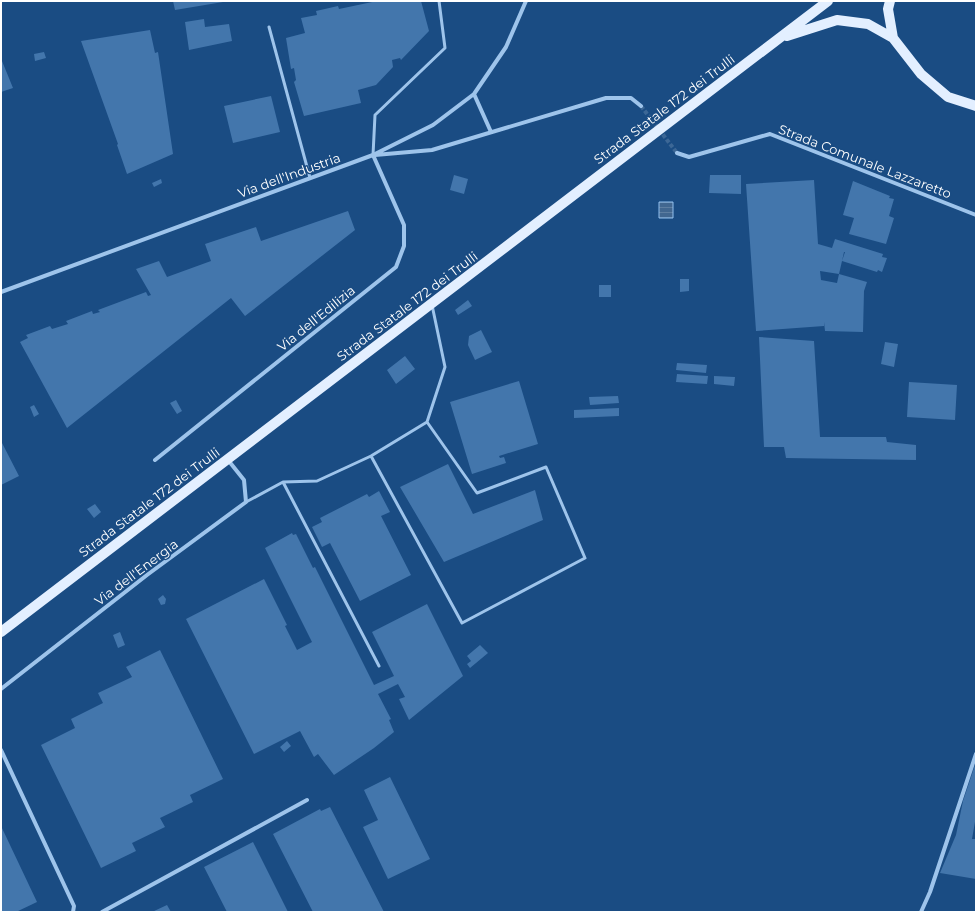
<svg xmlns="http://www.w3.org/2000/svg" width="977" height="913" font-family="Montserrat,sans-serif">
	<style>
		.water { fill: url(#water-rules); stroke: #91bfed }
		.building { fill: #4376ac; fill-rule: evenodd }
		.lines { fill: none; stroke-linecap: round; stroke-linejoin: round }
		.street-tunnel { stroke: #3c6796; stroke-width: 4; stroke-dasharray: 4 2; stroke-linecap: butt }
		.lane { stroke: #9ec4eb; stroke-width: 3 }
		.street { stroke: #9ec4eb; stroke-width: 4 }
		.primary { stroke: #e3efff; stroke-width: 10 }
		.labels { text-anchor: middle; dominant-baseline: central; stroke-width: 3; stroke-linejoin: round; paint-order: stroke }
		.street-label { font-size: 13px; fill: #fff; stroke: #1a4c83 }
	</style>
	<defs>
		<pattern id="water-rules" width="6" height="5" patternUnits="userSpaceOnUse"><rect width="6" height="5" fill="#426790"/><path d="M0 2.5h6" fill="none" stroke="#5e7ea1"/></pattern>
	</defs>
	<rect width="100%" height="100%" fill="#1a4c83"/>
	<path class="water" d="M 659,202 L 673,202 L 673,218 L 659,218 Z"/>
	<path class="building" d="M 173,1 L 223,1 L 223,2 L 175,10 Z
		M 377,1 L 378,2 L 421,1 L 429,31 L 401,60 L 400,58 L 392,60 L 393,67 L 376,85 L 358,90 L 361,103 L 304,116 L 294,82 L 296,80 L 294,68 L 291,69 L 286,38 L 305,33 L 301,18 L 317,15 L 316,11 L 338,6 L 339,9 Z
		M 204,19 L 205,27 L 229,24 L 232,41 L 189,50 L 185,22 Z
		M 150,30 L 155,53 L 158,52 L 173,154 L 127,174 L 117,145 L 118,144 L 81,41 Z
		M 44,52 L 46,58 L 35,61 L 34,54 Z
		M 1,61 L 2,61 L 13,88 L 1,92 Z
		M 271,96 L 280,132 L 233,143 L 224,106 Z
		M 454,175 L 468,179 L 464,194 L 450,190 Z
		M 710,175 L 741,175 L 741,194 L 709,193 Z
		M 161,179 L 162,183 L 154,187 L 152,183 Z
		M 814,180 L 818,244 L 832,248 L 835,239 L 883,254 L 882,257 L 887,258 L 882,272 L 878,270 L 877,272 L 842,261 L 845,252 L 844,252 L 842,261 L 839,274 L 867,282 L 864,291 L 863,332 L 825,331 L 824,322 L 824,326 L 756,331 L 746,184 ZM 820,271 L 839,274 L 837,283 L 821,280 Z
		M 853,181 L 890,196 L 889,198 L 894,199 L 889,216 L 894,218 L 886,244 L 849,234 L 854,218 L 843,215 Z
		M 348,211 L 355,230 L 245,316 L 231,298 L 67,428 L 20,342 L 28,338 L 26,335 L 50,326 L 52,329 L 68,324 L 66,321 L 92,311 L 93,314 L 100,312 L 98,310 L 146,292 L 148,296 L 151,295 L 136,269 L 159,261 L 167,277 L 211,261 L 205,244 L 256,227 L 261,241 Z
		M 680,279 L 689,279 L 689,291 L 680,292 Z
		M 599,285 L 611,285 L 611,297 L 599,297 Z
		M 468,300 L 472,306 L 458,315 L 455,310 Z
		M 481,330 L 492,352 L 475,360 L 468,345 L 469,336 Z
		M 759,337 L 814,341 L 820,437 L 886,437 L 887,442 L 916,445 L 916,460 L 786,458 L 784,447 L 764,447 Z
		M 885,342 L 898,344 L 894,367 L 881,364 Z
		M 405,356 L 415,369 L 396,384 L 387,370 Z
		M 677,363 L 707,365 L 706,373 L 676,370 Z
		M 677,374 L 708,376 L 707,384 L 676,382 Z
		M 714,376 L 735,377 L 734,386 L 714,384 Z
		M 519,381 L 538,444 L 499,456 L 500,458 L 504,457 L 506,463 L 472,474 L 450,402 Z
		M 909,382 L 957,385 L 955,420 L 907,417 Z
		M 618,396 L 619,403 L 590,405 L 589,397 Z
		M 176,400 L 182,411 L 177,414 L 170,403 Z
		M 34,405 L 39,414 L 34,417 L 30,407 Z
		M 619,408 L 619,416 L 574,418 L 574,410 Z
		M 1,441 L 19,476 L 1,485 Z
		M 448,464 L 473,514 L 535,490 L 543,520 L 444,562 L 400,487 Z
		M 379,491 L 390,512 L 381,516 L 411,575 L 360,601 L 330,543 L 322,547 L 312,527 L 322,522 L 320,518 L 367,494 L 369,497 Z
		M 95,504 L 101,512 L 94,518 L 87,509 Z
		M 292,533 L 293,535 L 296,534 L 313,568 L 315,567 L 374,685 L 394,676 L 372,632 L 427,604 L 463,676 L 409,720 L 399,699 L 405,697 L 398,684 L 378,694 L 391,719 L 389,720 L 394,732 L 374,748 L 334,775 L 318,754 L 314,757 L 300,731 L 254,754 L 186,619 L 264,579 L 287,625 L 285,626 L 297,650 L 312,642 L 265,548 Z
		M 163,595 L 166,599 L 165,604 L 161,605 L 158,599 Z
		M 120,632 L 125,645 L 118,648 L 113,635 Z
		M 480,645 L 488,653 L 470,668 L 467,664 L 471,661 L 467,656 Z
		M 160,650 L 223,779 L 190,795 L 193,802 L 160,818 L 165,827 L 132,843 L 136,851 L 101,868 L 41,745 L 75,728 L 71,719 L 103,703 L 98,693 L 132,677 L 126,667 Z
		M 287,741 L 291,746 L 284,752 L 280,747 Z
		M 976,762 L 976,816 L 972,839 L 976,839 L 976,879 L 940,873 L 956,835 L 963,801 Z
		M 390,777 L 430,859 L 388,879 L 363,827 L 378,820 L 364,790 Z
		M 330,807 L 384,912 L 313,912 L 273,834 L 320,809 L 321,811 Z
		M 1,826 L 37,902 L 16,912 L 1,912 Z
		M 253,842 L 288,912 L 227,912 L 204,867 Z
		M 167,905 L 171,912 L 152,912 Z"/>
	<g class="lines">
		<path class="street-tunnel" d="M 641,106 L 677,153"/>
		<path class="lane" d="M 269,27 L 310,178
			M 373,155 L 375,115 L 445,48 L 439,1
			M 371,456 L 462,623 L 585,558 L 546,467 L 477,493 L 427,422
			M 283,482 L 379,666
			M 246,502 L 283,482 L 317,481 L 371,456 L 427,422 L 445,367 L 432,305"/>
		<path class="street" d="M 474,94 L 491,132
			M 677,153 L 689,157 L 770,134 L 976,215
			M 375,155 L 432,150 L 606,98 L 631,98 L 641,106
			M 1,292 L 373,155 L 433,125 L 474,94 L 506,47 L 526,1
			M 155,460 L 396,267 L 404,246 L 404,225 L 373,155
			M 1,689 L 147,575 L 246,502 L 244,480 L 228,460
			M 1,750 L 74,906 L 73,912
			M 102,912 L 307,800
			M 921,912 L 930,892 L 976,754"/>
		<path class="primary" d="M 890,1 L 888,9 L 893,38
			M 787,36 L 837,20 L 868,24 L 893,38 L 921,74 L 948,97 L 976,106
			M 1,632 L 828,1"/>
	</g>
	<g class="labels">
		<g class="street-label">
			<text transform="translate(664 109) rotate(-37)">Strada Statale 172 dei Trulli</text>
			<text transform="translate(865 161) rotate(21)">Strada Comunale Lazzaretto</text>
			<text transform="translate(289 175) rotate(-20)">Via dell'Industria</text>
			<text transform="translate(407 306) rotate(-37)">Strada Statale 172 dei Trulli</text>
			<text transform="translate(316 318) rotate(-39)">Via dell'Edilizia</text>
			<text transform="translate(149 502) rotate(-37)">Strada Statale 172 dei Trulli</text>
			<text transform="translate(136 572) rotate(-37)">Via dell'Energia</text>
		</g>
	</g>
	<rect width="977" height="913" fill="none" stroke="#ffffff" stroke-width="4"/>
</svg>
